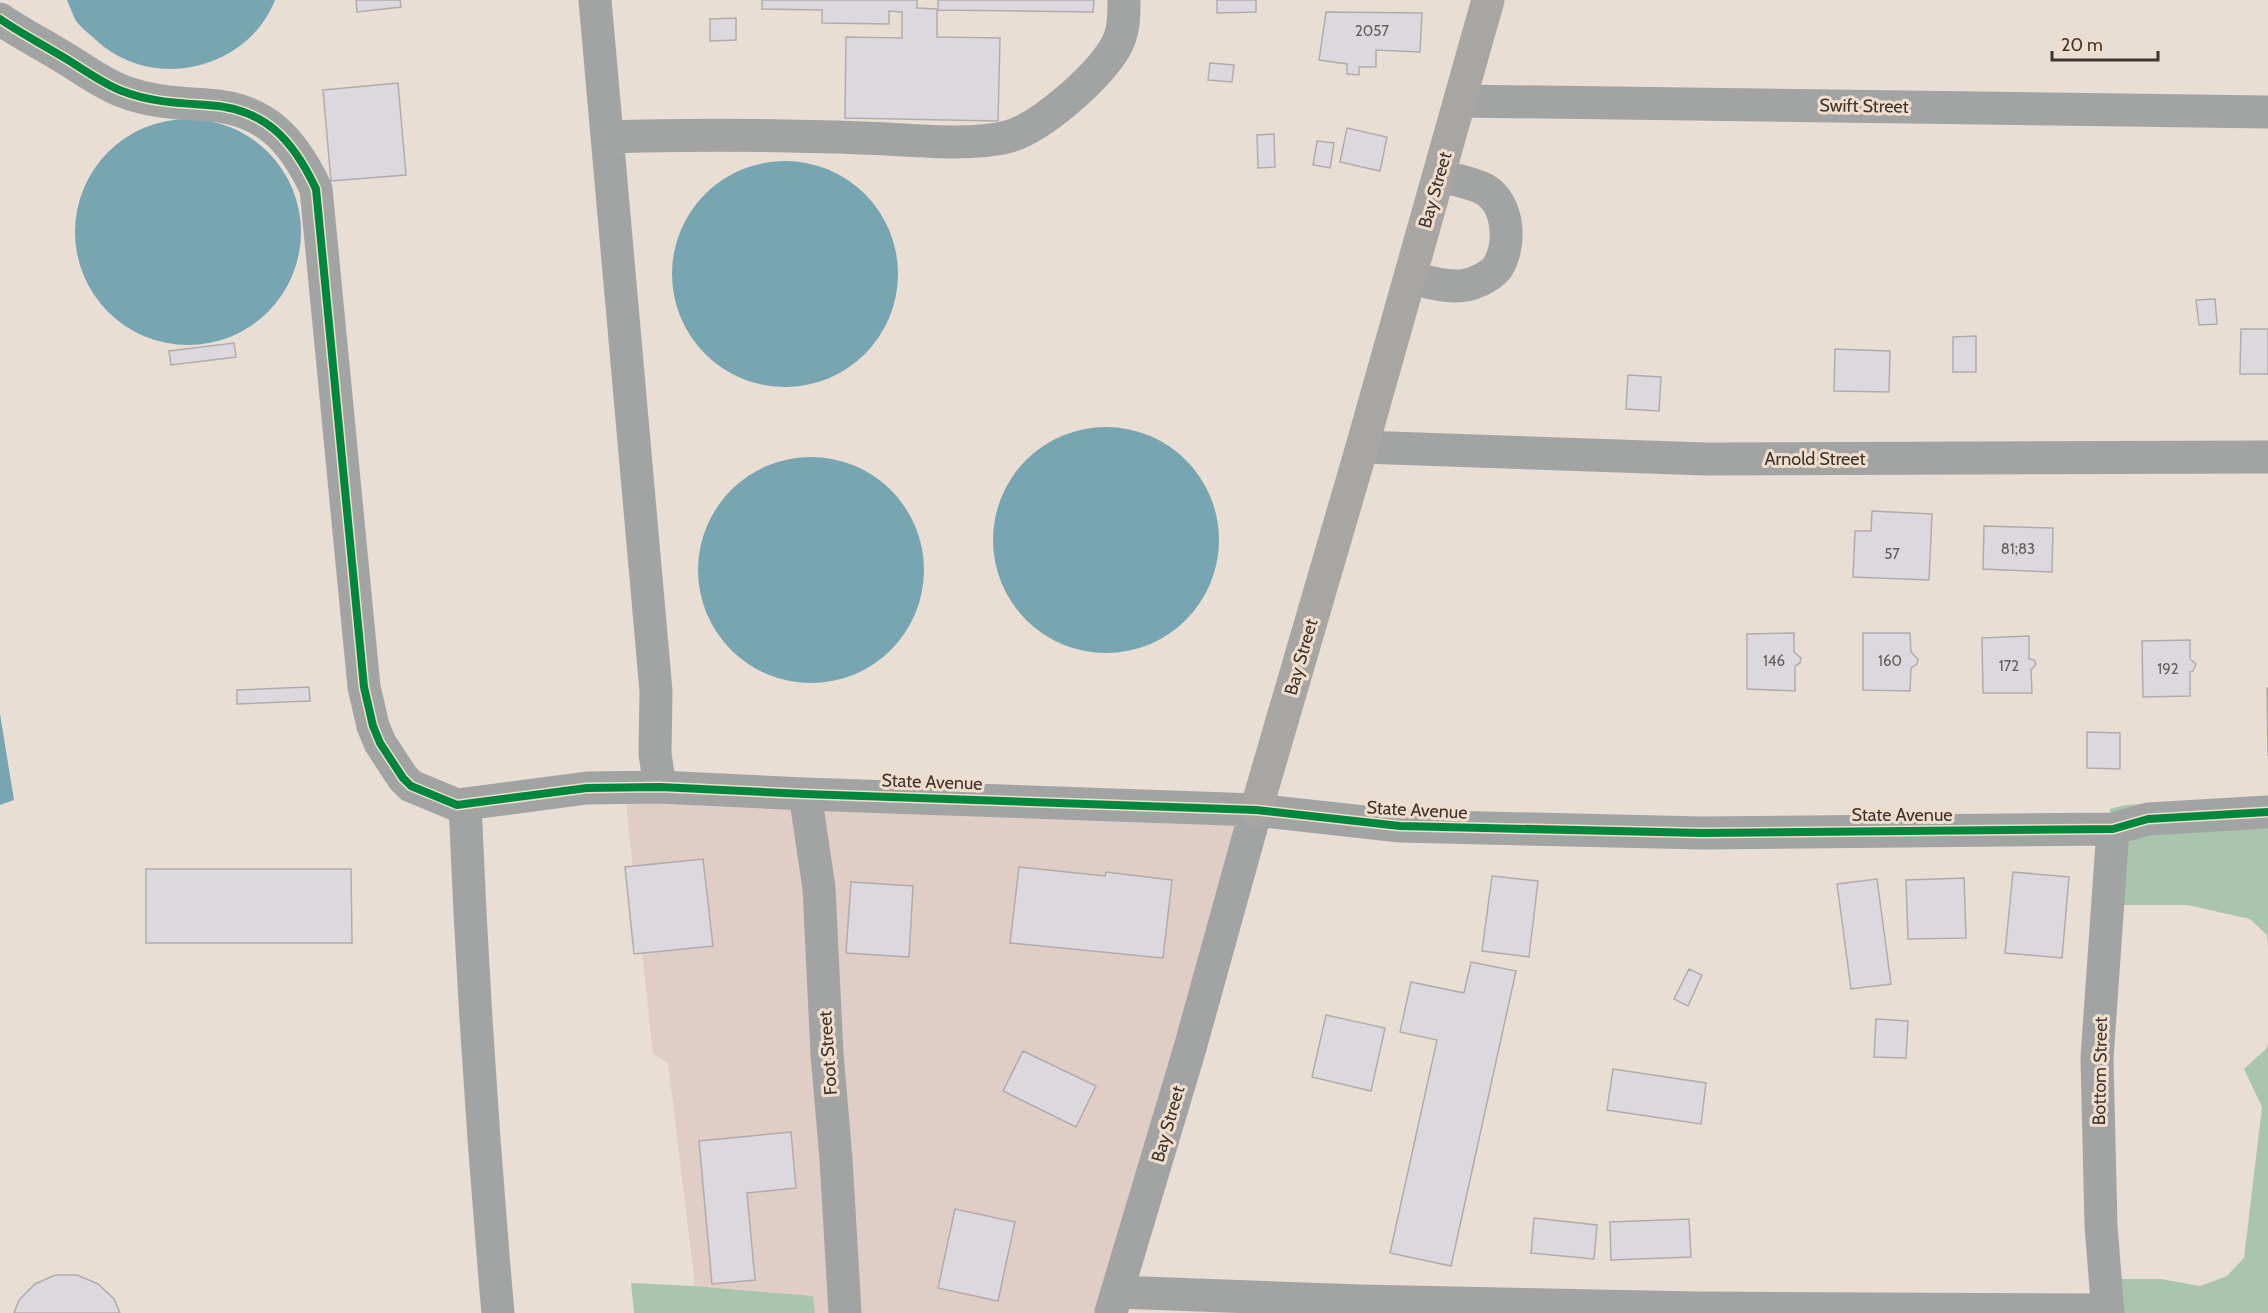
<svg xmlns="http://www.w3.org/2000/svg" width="2268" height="1313" font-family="Cabin,sans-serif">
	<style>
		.commercial { fill: #e0cdc5 }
		.forest { fill: #aac5ae }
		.water { fill: #77a6b2 }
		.building { fill: #ddd8de; stroke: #b1acac; stroke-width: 1.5 }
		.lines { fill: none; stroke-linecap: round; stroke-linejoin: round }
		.minor { stroke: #a2a4a4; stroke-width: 33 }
		.major { stroke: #a7a6a3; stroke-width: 33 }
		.cycleway-casing { stroke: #f1ddcc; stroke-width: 11 }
		.cycleway { stroke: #00873e; stroke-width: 8 }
		.labels { text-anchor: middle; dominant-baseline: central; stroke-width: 6; stroke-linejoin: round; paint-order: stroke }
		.number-label { font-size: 15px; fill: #655e5b }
		.street-label { font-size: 18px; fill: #3d352f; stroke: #f1ddcc }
	</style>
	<rect width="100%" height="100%" fill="#e9ded4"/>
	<path class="commercial" d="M 843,789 L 1251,811 L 1109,1313 L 815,1313 L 813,1296 L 693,1286 L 695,1284 L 668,1063 L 653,1054 L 626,803 Z"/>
	<path class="forest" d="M 2260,796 L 2268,800 L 2268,946 L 2267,935 L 2250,919 L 2187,905 L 2113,905 L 2109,890 L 2110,809 L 2125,805 Z
		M 2268,1044 L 2268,1313 L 2107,1313 L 2111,1279 L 2161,1279 L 2200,1286 L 2227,1276 L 2244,1258 L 2262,1107 L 2244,1069 L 2267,1048 Z
		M 631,1283 L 693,1286 L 813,1296 L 815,1313 L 634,1313 Z"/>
	<path class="water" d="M 67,0 L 275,0 C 247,71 152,92 96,40 C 90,34 81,28 76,21 C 73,15 70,7 67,0 Z
		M75 232a113 113 0 1 1 226 0a113 113 0 1 1-226 0Z
		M672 274a113 113 0 1 1 226 0a113 113 0 1 1-226 0Z
		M993 540a113 113 0 1 1 226 0a113 113 0 1 1-226 0Z
		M698 570a113 113 0 1 1 226 0a113 113 0 1 1-226 0Z
		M 0,714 L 14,800 L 0,805 Z"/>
	<path class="building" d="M 356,0 L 400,0 L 401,7 L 357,12 Z
		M 762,0 L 917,0 L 917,8 L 937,9 L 937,37 L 1000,38 L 998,121 L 845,118 L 846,37 L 902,38 L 902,12 L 889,11 L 889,24 L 822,23 L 822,10 L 762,9 Z
		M 938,0 L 1094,0 L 1093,12 L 938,10 Z
		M 1217,0 L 1256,0 L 1256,12 L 1217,13 Z
		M 1326,12 L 1422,13 L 1420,52 L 1376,50 L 1376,67 L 1359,67 L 1359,75 L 1347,74 L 1347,64 L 1319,60 Z
		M 736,18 L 736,40 L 710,41 L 710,19 Z
		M 1210,63 L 1234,65 L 1232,82 L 1208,80 Z
		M 398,83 L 406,175 L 331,181 L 323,90 Z
		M 1347,128 L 1387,137 L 1380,171 L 1340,162 Z
		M 1274,134 L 1275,167 L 1258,168 L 1257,135 Z
		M 1317,141 L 1334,143 L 1330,168 L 1313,165 Z
		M 2215,299 L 2217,324 L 2199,325 L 2196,300 Z
		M 2241,329 L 2268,329 L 2268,374 L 2240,374 Z
		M 1976,336 L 1976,372 L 1953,372 L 1953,337 Z
		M 234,343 L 236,357 L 171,365 L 169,351 Z
		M 1835,349 L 1890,351 L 1889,392 L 1834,391 Z
		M 1628,375 L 1661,377 L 1659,411 L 1626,409 Z
		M 1872,511 L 1932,514 L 1929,580 L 1853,577 L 1855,531 L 1871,531 Z
		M 1984,526 L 2053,528 L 2052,572 L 1983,569 Z
		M 1794,633 L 1794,652 L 1801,658 L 1800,663 L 1795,666 L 1795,691 L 1747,689 L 1747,634 Z
		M 1863,633 L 1910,633 L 1911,652 L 1918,659 L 1917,664 L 1911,668 L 1910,691 L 1863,690 Z
		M 2029,636 L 2029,659 L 2034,660 L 2036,664 L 2031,670 L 2032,693 L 1983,693 L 1982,638 Z
		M 2190,640 L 2190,659 L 2196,664 L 2193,671 L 2190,672 L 2190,696 L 2143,697 L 2142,641 Z
		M 309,687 L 310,701 L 237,704 L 237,690 Z
		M 2267,688 L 2268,688 L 2268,756 Z
		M 2087,732 L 2120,733 L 2120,769 L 2087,768 Z
		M 703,859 L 713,946 L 634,954 L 625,867 Z
		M 1019,867 L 1105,876 L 1106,872 L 1172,880 L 1163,958 L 1010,943 Z
		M 146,869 L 351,869 L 352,943 L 146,943 Z
		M 2013,872 L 2069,877 L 2062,958 L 2005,953 Z
		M 1492,876 L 1538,881 L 1529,957 L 1482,951 Z
		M 1964,878 L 1966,938 L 1908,939 L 1906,880 Z
		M 1877,879 L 1891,984 L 1851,989 L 1837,884 Z
		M 851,882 L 913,886 L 909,957 L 846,953 Z
		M 1471,962 L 1516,971 L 1451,1266 L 1390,1253 L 1437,1040 L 1400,1032 L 1411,982 L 1464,993 Z
		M 1689,969 L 1702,975 L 1688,1006 L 1674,999 Z
		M 1326,1015 L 1385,1028 L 1371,1091 L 1312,1077 Z
		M 1876,1019 L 1908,1021 L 1906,1058 L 1874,1057 Z
		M 1023,1051 L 1096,1086 L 1076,1127 L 1003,1091 Z
		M 1613,1069 L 1706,1083 L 1701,1124 L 1607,1110 Z
		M 791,1132 L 796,1188 L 747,1193 L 755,1280 L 712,1284 L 699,1141 Z
		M 955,1209 L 1015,1222 L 998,1301 L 938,1288 Z
		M 1534,1218 L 1597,1225 L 1594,1259 L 1531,1253 Z
		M 1689,1219 L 1691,1257 L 1611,1260 L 1610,1222 Z
		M 55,1275 L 77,1275 L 98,1284 L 114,1299 L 120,1313 L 14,1313 L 19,1300 L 35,1284 Z"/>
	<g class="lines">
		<path class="minor" d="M 595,0 L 656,691 L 655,754 L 660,787
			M 0,19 C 20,33 42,44 63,57 C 82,68 101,83 122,91 C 150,102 178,103 207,105 C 265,108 293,140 316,189 L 364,687 L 373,726 L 380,743 L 403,778 L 411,786 L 457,805 L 587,788 L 660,787 L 805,794 L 1256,810 L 1400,826 L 1702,833 L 2113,829 L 2148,819 L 2268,812
			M 1460,101 L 2268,112
			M 608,137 C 693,134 777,135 862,138 C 905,139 967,147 1007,137 C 1041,128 1097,78 1115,48 C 1124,33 1124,17 1124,0
			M 1410,278 C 1431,282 1457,292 1478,281 C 1484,279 1493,273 1497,268 C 1512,245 1509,203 1484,189 C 1471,182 1453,180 1439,175
			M 1362,447 L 1706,459 L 2268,457
			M 805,794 L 819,888 L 827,1054 L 836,1159 L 845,1313
			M 465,804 C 472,974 483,1144 498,1313
			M 1117,1292 L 1360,1301 L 1697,1308 L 2108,1310
			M 1111,1312 L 1190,1048 L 1256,810
			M 2108,1313 L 2101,1226 L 2097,1058 L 2113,829"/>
		<path class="major" d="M 1256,810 L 1362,447 L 1488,0"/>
		<defs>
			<path id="cycleway" d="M 0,19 C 20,33 42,44 63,57 C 82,68 101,83 122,91 C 150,102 178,103 207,105 C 265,108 293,140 316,189 L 364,687 L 373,726 L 380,743 L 403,778 L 411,786 L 457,805 L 587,788 L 660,787 L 805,794 L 1256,810 L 1400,826 L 1702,833 L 2113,829 L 2148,819 L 2268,812"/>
		</defs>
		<use href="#cycleway" class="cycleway-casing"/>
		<use href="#cycleway" class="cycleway"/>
	</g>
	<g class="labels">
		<g class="number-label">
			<text x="1372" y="31">2057</text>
			<text x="2018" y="549">81;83</text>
			<text x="1892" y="554">57</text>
			<text x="1774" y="661">146</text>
			<text x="1890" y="661">160</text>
			<text x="2009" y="666">172</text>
			<text x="2168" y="669">192</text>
		</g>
		<g class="street-label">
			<text transform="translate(1864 106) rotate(1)">Swift Street</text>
			<text transform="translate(1435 190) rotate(-74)">Bay Street</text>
			<text x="1815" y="459">Arnold Street</text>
			<text transform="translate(1301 657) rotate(-74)">Bay Street</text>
			<text transform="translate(932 782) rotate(2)">State Avenue</text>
			<text transform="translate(1417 810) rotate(3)">State Avenue</text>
			<text x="1902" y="815">State Avenue</text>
			<text transform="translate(828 1053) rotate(-94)">Foot Street</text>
			<text transform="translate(2100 1071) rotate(-89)">Bottom Street</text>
			<text transform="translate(1168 1124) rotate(-74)">Bay Street</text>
		</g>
	</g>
	<path d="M2052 51v9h106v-9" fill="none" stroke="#3d352f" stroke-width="3"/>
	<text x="2061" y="51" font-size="18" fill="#3d352f" stroke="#f1ddcc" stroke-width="4.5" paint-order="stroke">20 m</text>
</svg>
